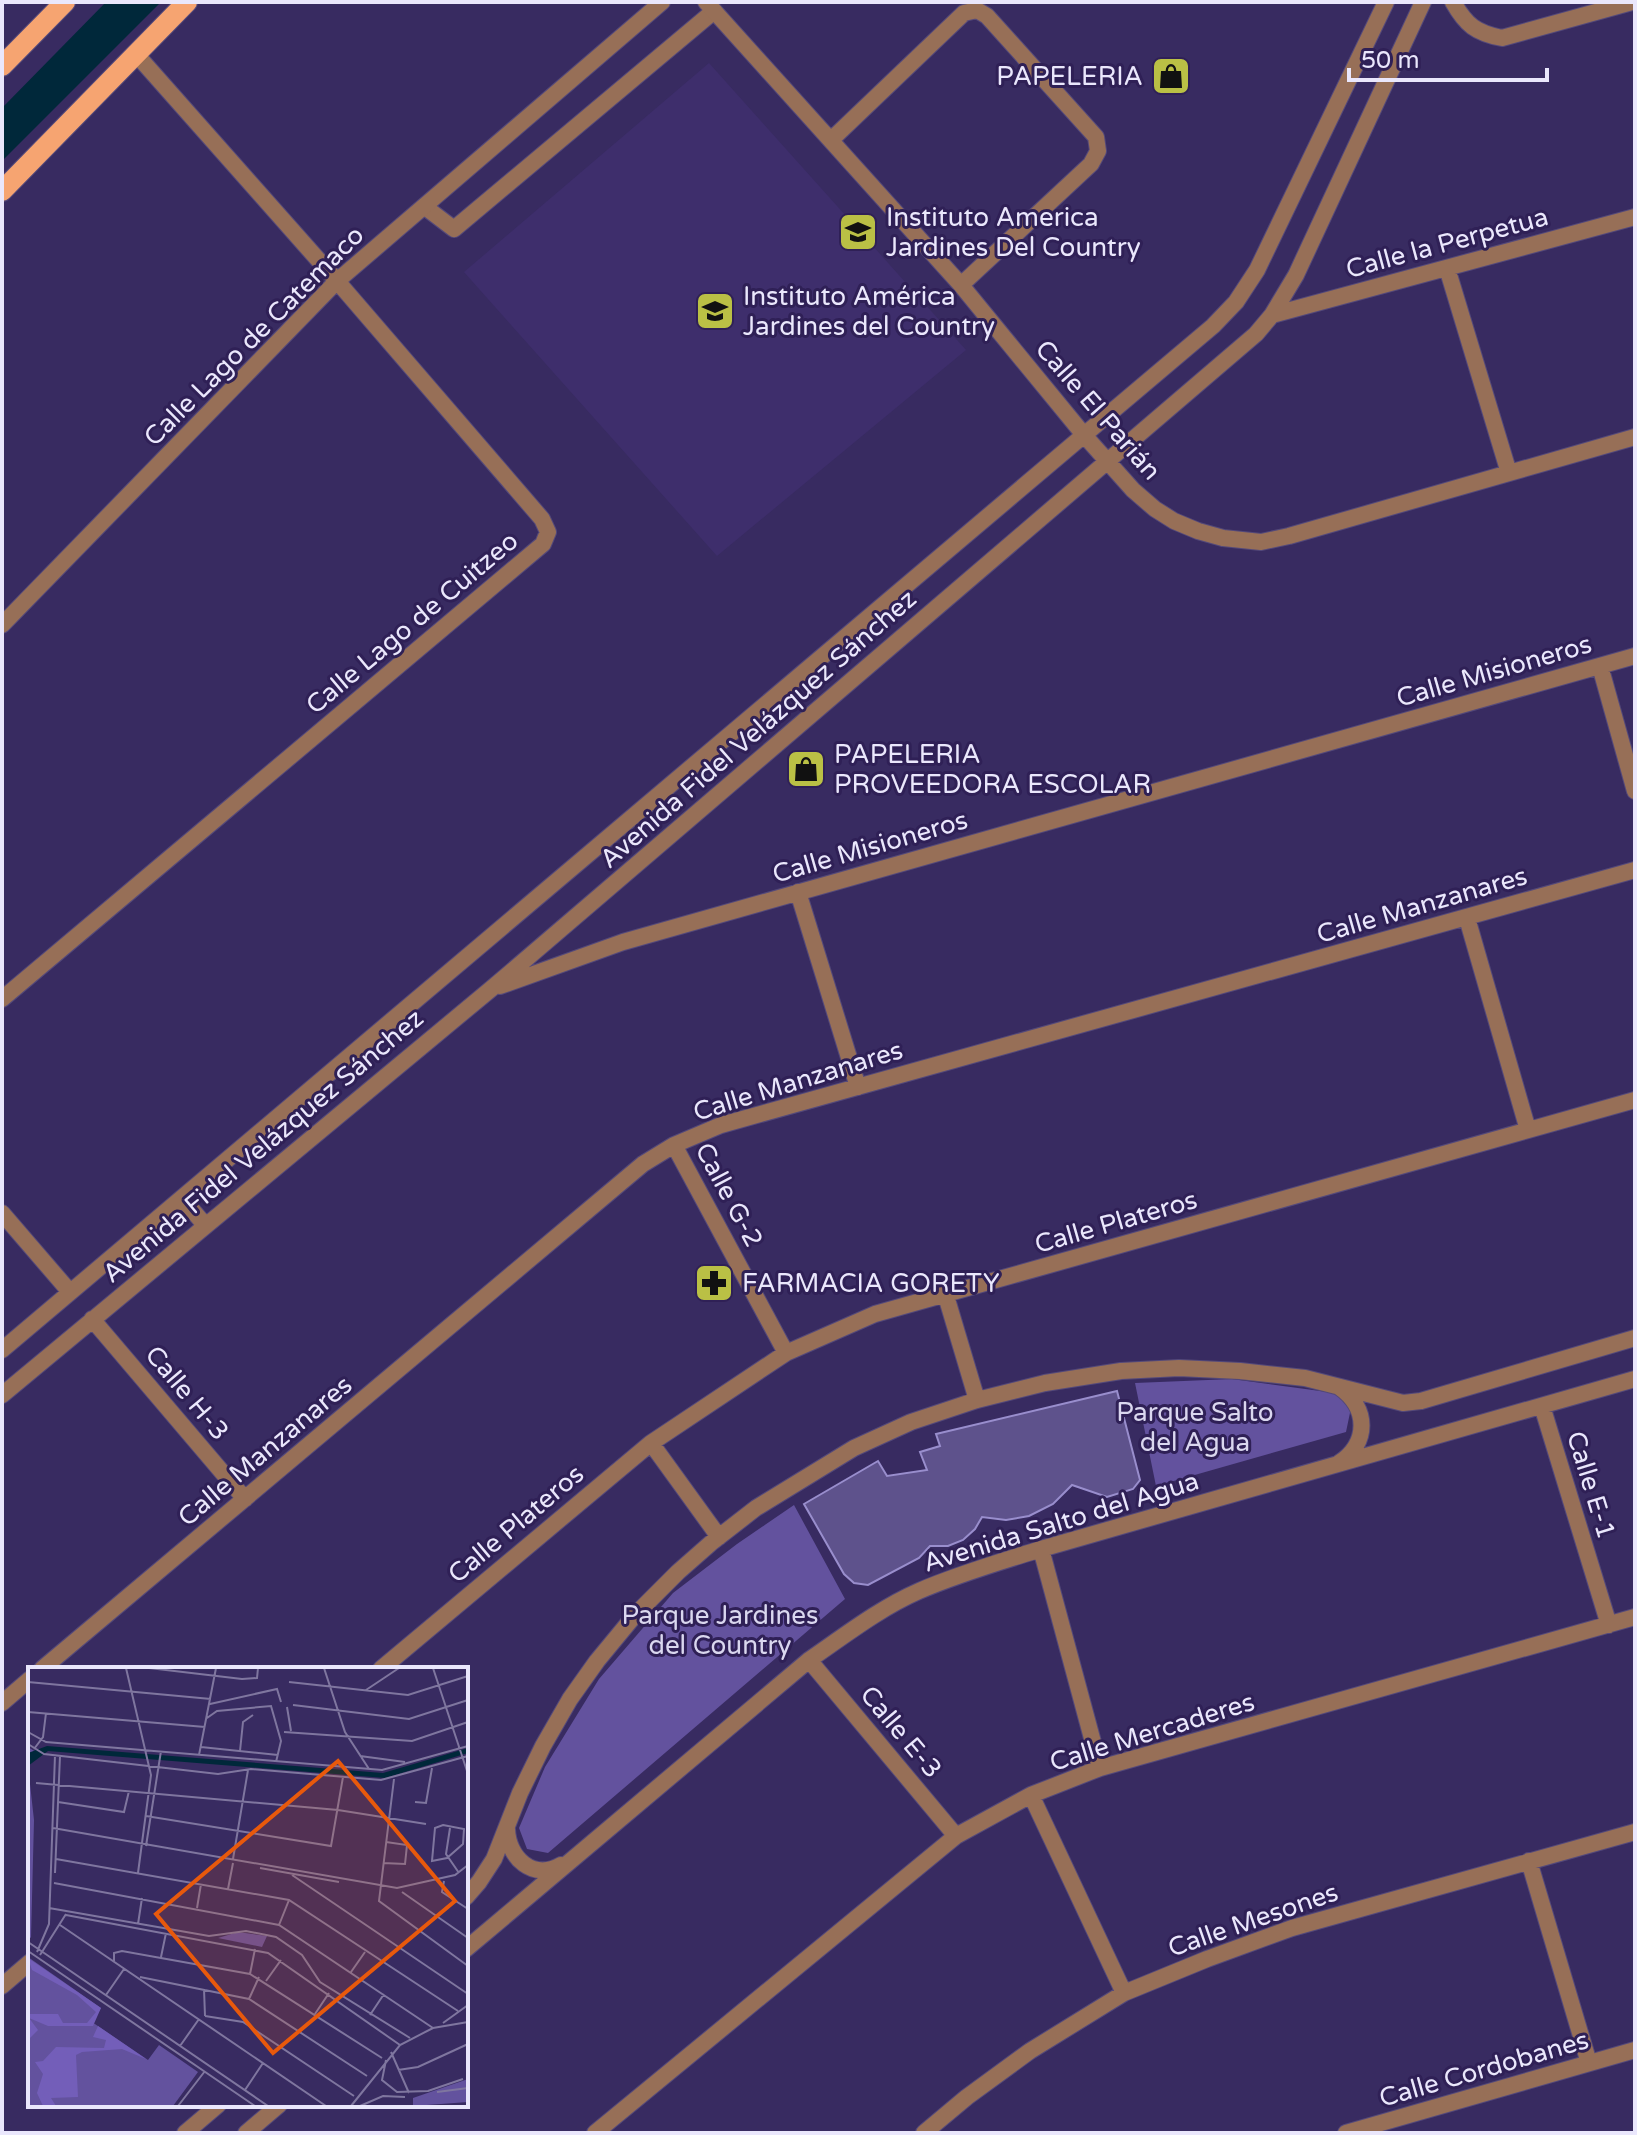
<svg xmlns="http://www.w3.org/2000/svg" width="1637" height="2135" font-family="'Varela Round',sans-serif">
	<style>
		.built { fill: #3e2e6c }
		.green { fill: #63529e }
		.water { fill: #00283a }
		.building { fill: #5e528c; stroke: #998ecd; stroke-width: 2 }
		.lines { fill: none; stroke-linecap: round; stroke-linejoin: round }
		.service-casing { stroke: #54497a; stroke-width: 18 }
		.minor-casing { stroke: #54497a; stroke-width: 18 }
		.primary-casing { stroke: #54497a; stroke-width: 22 }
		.service { stroke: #976f57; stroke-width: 16 }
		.minor { stroke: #976f57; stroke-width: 16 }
		.primary { stroke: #f6a471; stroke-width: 20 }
		.labels { text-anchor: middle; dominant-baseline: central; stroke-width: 6; stroke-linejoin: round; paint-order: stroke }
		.poi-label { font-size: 26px; fill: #eae7fc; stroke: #2f2056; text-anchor: start }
		.street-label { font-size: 26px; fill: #eae7fc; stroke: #2f2056 }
		.park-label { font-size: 26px; fill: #dad7ef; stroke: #2f2056 }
		.inset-road { fill: none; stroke: #7f769f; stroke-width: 2 }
		.view { fill: #e8590c; fill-opacity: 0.15; stroke: #e8590c; stroke-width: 4 }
		.inset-edge { fill: none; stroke: #eae7fc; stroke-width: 4 }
	</style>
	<rect width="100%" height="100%" fill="#382b61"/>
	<path class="built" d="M 709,63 L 966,350 L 717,556 L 464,272 Z"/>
	<path class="green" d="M 1232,1379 L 1335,1393 L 1351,1408 L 1346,1432 L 1156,1486 L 1135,1383 Z
		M 794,1505 L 845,1599 L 548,1853 L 527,1849 L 519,1828 L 545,1767 L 599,1679 L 673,1593 L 737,1544 Z"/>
	<path class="water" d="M 106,2 L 161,2 L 2,161 L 2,108 Z"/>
	<path class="building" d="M 1117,1391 L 1140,1480 L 1133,1489 L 1107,1497 L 1072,1485 L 1053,1504 L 1029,1516 L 1006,1520 L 982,1517 L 975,1529 L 963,1540 L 948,1546 L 930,1546 L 919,1558 L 868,1585 L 854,1583 L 844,1574 L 804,1504 L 878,1461 L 887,1476 L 927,1470 L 920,1452 L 940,1446 L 936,1434 Z"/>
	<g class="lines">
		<defs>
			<path id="service" d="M 425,207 L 454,229 L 714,11"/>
			<path id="minor" d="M 706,2 L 961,285 L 1084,435 L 1133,490 L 1155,509 L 1174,521 L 1198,531 L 1223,538 L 1261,542 L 1289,536 L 1635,437
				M 1453,2 C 1466,25 1476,33 1502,38 L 1632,2
				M 831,140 L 964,13 L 977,10 L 987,16 L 1096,137 L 1098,151 L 1091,164 L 961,285
				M 1447,268 L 1509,473
				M 1272,315 L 1635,217
				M 2,625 L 337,281 L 662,2
				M 1600,666 L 1635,791
				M 798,892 L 858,1087
				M 1467,918 L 1528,1130
				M 500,986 L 623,942 L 1635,656
				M 2,999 L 543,544 L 548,532 L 542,519 L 337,281 L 136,54
				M 674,1145 L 786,1353
				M 182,1198 L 205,1225
				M 2,1213 L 70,1292
				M 946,1296 L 977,1400
				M 92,1319 L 245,1499
				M 2,1350 L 1213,326 L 1236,302 L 1257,270 L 1386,2
				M 1339,1387 C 1369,1408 1369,1443 1339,1463
				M 2,1395 L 491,989 L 1256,334 L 1272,315 L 1296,275 L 1423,2
				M 1542,1406 L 1609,1625
				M 651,1443 L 719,1537
				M 1041,1549 L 1100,1768
				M 809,1660 L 956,1836
				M 42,1669 L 643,1164 L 674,1145 L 721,1125 L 1635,870
				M 381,1669 L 651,1443 L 786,1353 L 875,1314 L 1635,1100
				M 2,1703 L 30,1679
				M 1031,1795 L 1124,1993
				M 507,1829 C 508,1858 533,1881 561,1865
				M 1529,1861 L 1589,2063
				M 466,1897 L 479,1882 L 494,1859 L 520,1793 L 543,1746 L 570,1699 L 597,1661 L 635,1615 L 678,1572 L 711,1543 L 756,1508 L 854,1448 L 911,1422 L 977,1400 L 1045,1383 L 1121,1371 L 1179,1368 L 1240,1371 L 1305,1378 L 1403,1403 L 1421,1401 L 1635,1338
				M 466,1949 L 809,1660 C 844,1636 880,1608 919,1591 C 958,1574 1000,1562 1041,1549 L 1635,1379
				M 2,1986 L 30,1962
				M 185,2133 L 218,2105
				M 246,2133 L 279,2105
				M 595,2133 L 956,1836 L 1031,1795 L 1100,1768 L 1635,1617
				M 924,2133 L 967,2097 L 1030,2051 L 1124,1993 L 1207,1959 L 1292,1928 L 1635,1832
				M 1346,2133 L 1635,2050"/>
			<path id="primary" d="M 2,66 L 65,2
				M 2,191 L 187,2"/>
		</defs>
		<use href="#service" class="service-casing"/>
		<use href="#minor" class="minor-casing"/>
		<use href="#primary" class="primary-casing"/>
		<use href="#service" class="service"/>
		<use href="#minor" class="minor"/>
		<use href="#primary" class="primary"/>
	</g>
	<defs>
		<symbol id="shop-square" viewBox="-11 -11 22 22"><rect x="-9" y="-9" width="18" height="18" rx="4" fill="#bac045" stroke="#2f2056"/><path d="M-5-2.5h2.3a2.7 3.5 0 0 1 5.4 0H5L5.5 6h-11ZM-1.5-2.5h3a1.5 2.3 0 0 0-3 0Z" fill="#111"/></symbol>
		<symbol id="school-square" viewBox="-11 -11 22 22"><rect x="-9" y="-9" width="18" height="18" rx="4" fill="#bac045" stroke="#2f2056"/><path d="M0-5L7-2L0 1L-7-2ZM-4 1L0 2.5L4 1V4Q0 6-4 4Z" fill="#111"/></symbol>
		<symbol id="pharmacy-square" viewBox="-11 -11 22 22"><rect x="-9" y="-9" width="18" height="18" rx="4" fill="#bac045" stroke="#2f2056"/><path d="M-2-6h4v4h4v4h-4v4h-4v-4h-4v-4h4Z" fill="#111"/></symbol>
	</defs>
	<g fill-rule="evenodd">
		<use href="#shop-square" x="1149" y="54" width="44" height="44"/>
		<use href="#school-square" x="836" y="210" width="44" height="44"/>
		<use href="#school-square" x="693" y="289" width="44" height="44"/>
		<use href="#shop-square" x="784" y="747" width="44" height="44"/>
		<use href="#pharmacy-square" x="692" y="1261" width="44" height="44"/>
	</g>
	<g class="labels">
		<g class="poi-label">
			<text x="1143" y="76" text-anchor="end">PAPELERIA</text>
			<text x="886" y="217">Instituto America<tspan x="886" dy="30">Jardines Del Country</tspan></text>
			<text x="743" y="296">Instituto América<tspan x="743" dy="30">Jardines del Country</tspan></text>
			<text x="834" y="754">PAPELERIA<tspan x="834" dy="30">PROVEEDORA ESCOLAR</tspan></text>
			<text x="742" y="1283">FARMACIA GORETY</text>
		</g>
		<g class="street-label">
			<text transform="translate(1447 243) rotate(-15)">Calle la Perpetua</text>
			<text transform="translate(254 336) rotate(-45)">Calle Lago de Catemaco</text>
			<text transform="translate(1098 410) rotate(49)">Calle El Parián</text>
			<text transform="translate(412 623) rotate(-40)">Calle Lago de Cuitzeo</text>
			<text transform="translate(1494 671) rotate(-16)">Calle Misioneros</text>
			<text transform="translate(758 729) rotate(-41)">Avenida Fidel Velázquez Sánchez</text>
			<text transform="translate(870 847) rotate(-16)">Calle Misioneros</text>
			<text transform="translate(1422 905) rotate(-16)">Calle Manzanares</text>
			<text transform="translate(798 1081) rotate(-17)">Calle Manzanares</text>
			<text transform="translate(263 1146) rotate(-40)">Avenida Fidel Velázquez Sánchez</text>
			<text transform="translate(729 1195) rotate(62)">Calle G-2</text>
			<text transform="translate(1116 1222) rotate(-16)">Calle Plateros</text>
			<text transform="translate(187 1393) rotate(50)">Calle H-3</text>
			<text transform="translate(265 1451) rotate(-40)">Calle Manzanares</text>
			<text transform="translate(1591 1485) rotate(73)">Calle E-1</text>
			<text transform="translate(1061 1522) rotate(-17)">Avenida Salto del Agua</text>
			<text transform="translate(516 1524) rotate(-40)">Calle Plateros</text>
			<text transform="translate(901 1732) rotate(50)">Calle E-3</text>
			<text transform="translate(1152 1732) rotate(-17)">Calle Mercaderes</text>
			<text transform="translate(1253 1920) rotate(-19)">Calle Mesones</text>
			<text transform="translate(1484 2069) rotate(-16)">Calle Cordobanes</text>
		</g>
		<g class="park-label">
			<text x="1195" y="1412">Parque Salto<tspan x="1195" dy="30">del Agua</tspan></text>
			<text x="720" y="1615">Parque Jardines<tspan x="720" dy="30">del Country</tspan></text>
		</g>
	</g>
	<g transform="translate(28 1667)">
		<rect width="440" height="440" fill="#382b61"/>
		<path d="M 0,80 L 11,87 L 0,99 L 6,153 L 3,271 L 0,269 ZM 210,265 L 239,269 L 234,280 L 190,271 ZM 0,290 L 73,341 L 64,355 L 120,393 L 131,378 L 170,405 L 145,439 L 0,439 ZM 440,412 L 440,435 L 385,439 L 385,431 Z" fill="#63529e"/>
		<path d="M 0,291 L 73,341 L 65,359 L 20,359 L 1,351 L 10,363 L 0,373 L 1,347 L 30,347 L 35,356 L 59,356 L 68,345 L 49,328 L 4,303 ZM 70,359 L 118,392 L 94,382 L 54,385 L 48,388 L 50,430 L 23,431 L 28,439 L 15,439 L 9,426 L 15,407 L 7,395 L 15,394 L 28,380 L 76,381 L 78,373 L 65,370 Z" fill="#735eb9"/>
		<path d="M 19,79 L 355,106 L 440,81 L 440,86 L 357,111 L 20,84 L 0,99 L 0,86 Z" fill="#00283a"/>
		<path class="inset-road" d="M 98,1 L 123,108 L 110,206M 121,1 L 214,12 L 229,11 L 230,1M 296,1 L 317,65 L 341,102M 405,1 L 440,107M 0,15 L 183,32M 261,15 L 380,28 L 440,9M 338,23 L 371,1M 182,37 L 249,22 L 253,35M 265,38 L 381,52 L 440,33M 259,40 L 263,64M 0,45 L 177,60M 179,51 L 189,44 L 243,39 L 253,74 L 248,95M 0,65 L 18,75 L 354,103 L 440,79M 256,65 L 384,74 L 440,55M 0,77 L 16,87 L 190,107 L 223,102 L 353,113 L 440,89M 173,80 L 250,88M 6,82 L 15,70 L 18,46M 212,84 L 215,55 L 225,48M 171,88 L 188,1M 332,89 L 377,95M 366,112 L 351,234 L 440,299M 8,116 L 310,143 L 398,157M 30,135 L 96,145 L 101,124M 387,135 L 398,136 L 404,101M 118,149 L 303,179 L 315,110M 415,158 L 436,162 L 435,177 L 419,191 L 404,194 L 407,161 ZM 25,161 L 369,221 L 427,208 L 440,198M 422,161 L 418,187 L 431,206M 118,179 L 133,84M 28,192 L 261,233 L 430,344M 205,192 L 220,103M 355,196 L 377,197 L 379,178 L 358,175M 232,201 L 311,215M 27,206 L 32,89M 264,208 L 440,327M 416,214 L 414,225 L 440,242M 26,216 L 251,258 L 405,361M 200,222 L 205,196M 374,225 L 440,271M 21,241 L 181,269 L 218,264 L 248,270 L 274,288 L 292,315 L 382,371M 169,241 L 173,217M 38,248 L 240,286 L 372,378M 110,257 L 114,231M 32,258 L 298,439M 251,258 L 261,233M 0,275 L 240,439M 0,284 L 227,439M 9,285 L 21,257 L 27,88M 12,288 L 38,247M 133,290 L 138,266M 86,294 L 86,286 L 94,284 L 222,307 L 354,391M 323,305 L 337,285M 222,307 L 227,282M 112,310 L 221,332 L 339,409M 238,314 L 253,293M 176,322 L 177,349M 78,328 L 96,302M 221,332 L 231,310M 287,347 L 301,326M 342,348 L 356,327M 177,349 L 215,355 L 326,429M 415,356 L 440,338M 152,379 L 171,352M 363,385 L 381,426M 358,393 L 354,413 L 369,425 L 400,424 L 435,412M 370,403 L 390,400 L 440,377M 217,423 L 235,396M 409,425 L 440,421M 150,439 L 177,404M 323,439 L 372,378 L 405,361 L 440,355M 332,439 L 355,429 L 377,430"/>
		<path class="view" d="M 310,94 L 427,234 L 245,386 L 128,247 Z"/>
		<rect width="440" height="440" class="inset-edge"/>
	</g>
	<rect width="1637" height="2135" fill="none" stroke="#eae7fc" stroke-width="8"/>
	<path d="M1349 68v12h198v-12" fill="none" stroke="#eae7fc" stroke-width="4"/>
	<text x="1361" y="68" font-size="24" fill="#eae7fc" stroke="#2f2056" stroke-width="6" paint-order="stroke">50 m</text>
</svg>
